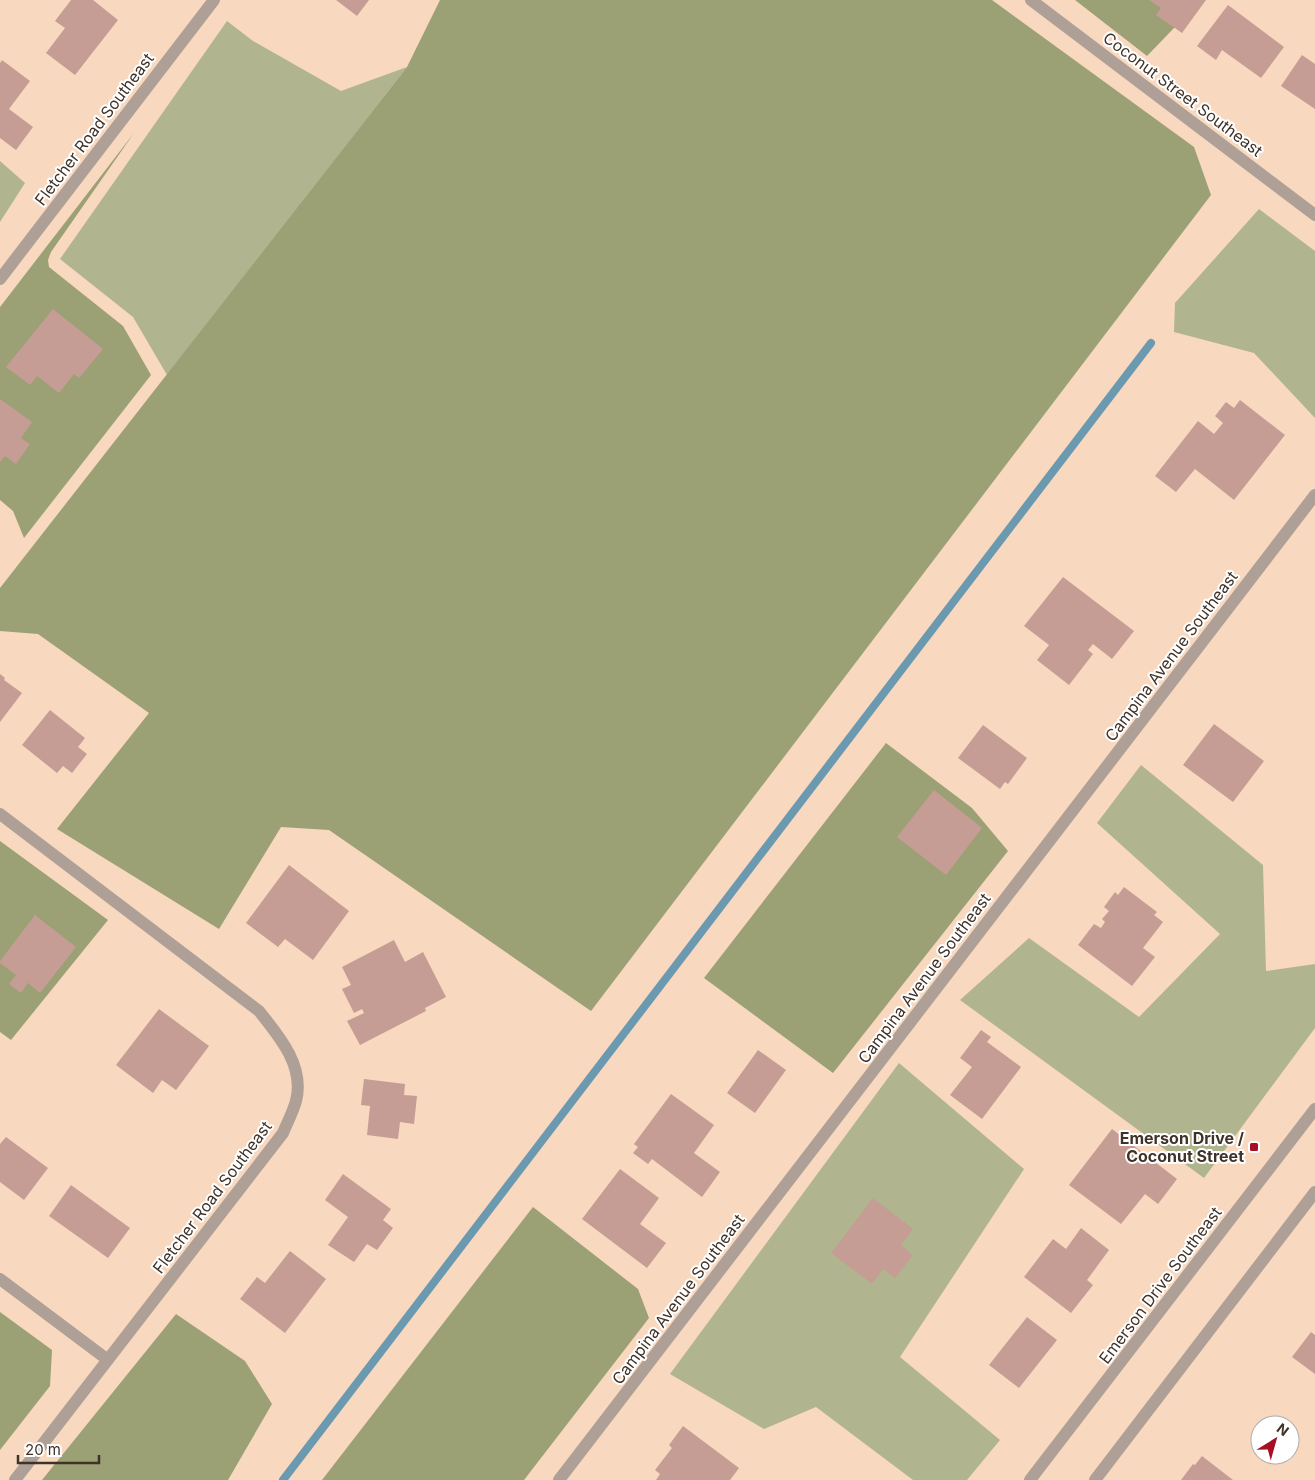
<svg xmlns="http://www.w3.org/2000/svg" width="1315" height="1480" font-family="Inter,sans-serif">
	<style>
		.green { fill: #b0b58f }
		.forest { fill: #9ca075 }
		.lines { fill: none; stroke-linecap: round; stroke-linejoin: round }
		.stream { stroke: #6b99b0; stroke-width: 8 }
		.building { fill: #c59d94 }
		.minor { stroke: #aea096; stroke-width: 12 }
		.poi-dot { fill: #a70f24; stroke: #fff; stroke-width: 2 }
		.labels { text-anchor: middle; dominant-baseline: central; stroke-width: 4; stroke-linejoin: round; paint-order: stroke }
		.street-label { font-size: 16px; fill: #3f3228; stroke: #fff }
		.poi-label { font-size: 16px; font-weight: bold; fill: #3f3228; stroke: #fff; text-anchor: end }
	</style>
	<rect width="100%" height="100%" fill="#f8d8bf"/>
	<path class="green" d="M 227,21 L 253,41 L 341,91 L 407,67 L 167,375 L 133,317 L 60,259 Z
		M 0,161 L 25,183 L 0,222 Z
		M 1259,209 L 1315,251 L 1315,418 L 1254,353 L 1174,332 L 1175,303 Z
		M 1141,765 L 1263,865 L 1266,971 L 1315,964 L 1315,1028 L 1204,1178 L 960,1000 L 1029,938 L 1139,1017 L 1220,934 L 1097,823 Z
		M 899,1063 L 1024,1169 L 900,1357 L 1000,1440 L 967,1480 L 913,1480 L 816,1407 L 764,1429 L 670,1374 Z"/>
	<path class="forest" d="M 440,0 L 992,0 L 1194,147 L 1211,195 L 591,1011 L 329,830 L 281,827 L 219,929 L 57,829 L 149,713 L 38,634 L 0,631 L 0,588 L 407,67 Z
		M 1075,0 L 1201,0 L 1147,56 Z
		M 134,133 L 51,252 L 48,260 L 49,267 L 123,326 L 151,375 L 24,538 L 13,511 L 0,500 L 0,307 Z
		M 886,743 L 972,808 L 1008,851 L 833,1073 L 704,978 Z
		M 0,841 L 108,920 L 11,1040 L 0,1032 Z
		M 533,1207 L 638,1289 L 649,1318 L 524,1480 L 322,1480 Z
		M 0,1312 L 52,1350 L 50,1386 L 0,1450 Z
		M 176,1314 L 245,1361 L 272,1404 L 228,1480 L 42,1480 Z"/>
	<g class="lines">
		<path class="stream" d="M 283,1480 L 1151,343"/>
	</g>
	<path class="building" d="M 71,0 L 93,0 L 118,20 L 75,75 L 46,53 L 65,28 L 55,21 Z
		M 336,0 L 369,0 L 357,16 Z
		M 1149,0 L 1206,0 L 1182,33 L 1156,15 L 1161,8 Z
		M 1228,5 L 1284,47 L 1261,78 L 1222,50 L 1216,60 L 1197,46 Z
		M 1302,55 L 1315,64 L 1315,109 L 1281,86 Z
		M 2,60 L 30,81 L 9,109 L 33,127 L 16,150 L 0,138 L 0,63 Z
		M 53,309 L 103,349 L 79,378 L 74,374 L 59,393 L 37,376 L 30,385 L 6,367 Z
		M 0,399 L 32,422 L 21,438 L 30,444 L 16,464 L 5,456 L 0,462 Z
		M 1240,400 L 1285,435 L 1234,500 L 1195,469 L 1176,492 L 1155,476 L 1198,421 L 1214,434 L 1223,423 L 1215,416 L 1226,402 L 1234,408 Z
		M 1063,577 L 1134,631 L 1112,659 L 1093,644 L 1088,650 L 1093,654 L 1069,685 L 1037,660 L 1049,645 L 1024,626 Z
		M 0,674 L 5,678 L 4,680 L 22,693 L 0,722 Z
		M 50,710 L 85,738 L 78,747 L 87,754 L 72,773 L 63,766 L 57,773 L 22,745 Z
		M 1214,724 L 1264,761 L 1233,802 L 1183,765 Z
		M 983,725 L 1027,758 L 1008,784 L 1005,782 L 1000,789 L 958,758 Z
		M 934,790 L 982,828 L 946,875 L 897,837 Z
		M 289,865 L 349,911 L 313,960 L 285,939 L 278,947 L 246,923 Z
		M 1124,887 L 1157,912 L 1154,915 L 1163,922 L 1143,948 L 1155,957 L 1132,986 L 1078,945 L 1094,924 L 1101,928 L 1105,922 L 1102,919 L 1109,911 L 1104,907 L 1115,892 L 1118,895 Z
		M 35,915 L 76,947 L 40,993 L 28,983 L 21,993 L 9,984 L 16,975 L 0,963 L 0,961 Z
		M 394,940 L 405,962 L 423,952 L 446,997 L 425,1008 L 426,1011 L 360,1045 L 347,1021 L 364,1013 L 362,1009 L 354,1013 L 342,989 L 351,985 L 342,967 Z
		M 159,1009 L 209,1046 L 176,1090 L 162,1080 L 153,1093 L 116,1065 Z
		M 981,1030 L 991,1037 L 987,1042 L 1021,1067 L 982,1119 L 950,1095 L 972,1067 L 960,1058 Z
		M 758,1050 L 786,1070 L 755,1113 L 727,1093 Z
		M 364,1079 L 405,1084 L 404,1095 L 417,1096 L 414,1124 L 400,1122 L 398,1139 L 367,1135 L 370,1106 L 361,1105 Z
		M 671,1094 L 714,1125 L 694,1153 L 720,1172 L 702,1197 L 652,1159 L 648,1164 L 633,1153 L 638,1147 L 634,1144 Z
		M 1112,1129 L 1177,1179 L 1158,1204 L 1145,1194 L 1121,1224 L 1069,1185 Z
		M 6,1137 L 48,1168 L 24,1200 L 0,1182 L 0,1144 Z
		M 620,1169 L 659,1198 L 640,1224 L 666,1243 L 647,1268 L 582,1219 Z
		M 343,1174 L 391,1209 L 383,1220 L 393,1228 L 377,1250 L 367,1244 L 354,1262 L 328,1245 L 348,1217 L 325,1200 Z
		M 71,1185 L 130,1228 L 108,1258 L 49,1216 Z
		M 873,1198 L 913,1229 L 901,1245 L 913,1255 L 895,1278 L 883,1269 L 872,1284 L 831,1253 Z
		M 1081,1228 L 1109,1250 L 1087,1280 L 1093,1285 L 1071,1313 L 1024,1277 L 1053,1239 L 1066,1249 Z
		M 290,1251 L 326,1279 L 285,1333 L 240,1299 L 257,1277 L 265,1283 Z
		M 1027,1317 L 1057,1340 L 1019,1388 L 989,1365 Z
		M 1311,1332 L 1315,1335 L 1315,1374 L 1292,1357 Z
		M 683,1426 L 739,1468 L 730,1480 L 656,1480 L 660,1474 L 655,1470 L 672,1448 L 669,1445 Z
		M 1202,1456 L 1233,1480 L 1181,1480 L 1193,1464 L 1195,1465 Z"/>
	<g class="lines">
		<path class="minor" d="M 1031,0 L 1315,215
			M 0,279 L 214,0
			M 0,814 L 259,1011 C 279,1036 305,1066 296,1101 C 293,1112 287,1123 283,1133 L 15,1480
			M 0,1279 L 108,1360
			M 559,1480 L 1315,495
			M 1030,1480 L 1315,1109
			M 1095,1480 L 1315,1192"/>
	</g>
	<rect class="poi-dot" x="1249" y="1142" width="10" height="10" rx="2.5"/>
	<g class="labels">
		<g class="street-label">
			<text transform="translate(1183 94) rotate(37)">Coconut Street Southeast</text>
			<text transform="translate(94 129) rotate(-53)">Fletcher Road Southeast</text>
			<text transform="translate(1171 656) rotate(-53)">Campina Avenue Southeast</text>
			<text transform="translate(924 978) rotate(-53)">Campina Avenue Southeast</text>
			<text transform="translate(212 1197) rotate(-53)">Fletcher Road Southeast</text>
			<text transform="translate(1160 1285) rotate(-53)">Emerson Drive Southeast</text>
			<text transform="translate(678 1299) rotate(-53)">Campina Avenue Southeast</text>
		</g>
		<g class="poi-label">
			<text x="1244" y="1138">Emerson Drive /<tspan x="1244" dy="18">Coconut Street</tspan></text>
		</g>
	</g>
	<g transform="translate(1275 1440) rotate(37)"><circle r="24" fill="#ffffff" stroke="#b2ada9"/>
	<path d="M0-4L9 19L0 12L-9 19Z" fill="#a70f24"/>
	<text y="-8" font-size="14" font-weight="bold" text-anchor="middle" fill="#3f3228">N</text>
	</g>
	<path d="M18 1455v8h81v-8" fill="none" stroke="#3f3228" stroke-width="2.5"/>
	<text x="25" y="1455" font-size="15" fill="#3f3228" stroke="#ffffff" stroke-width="4" paint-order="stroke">20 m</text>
</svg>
